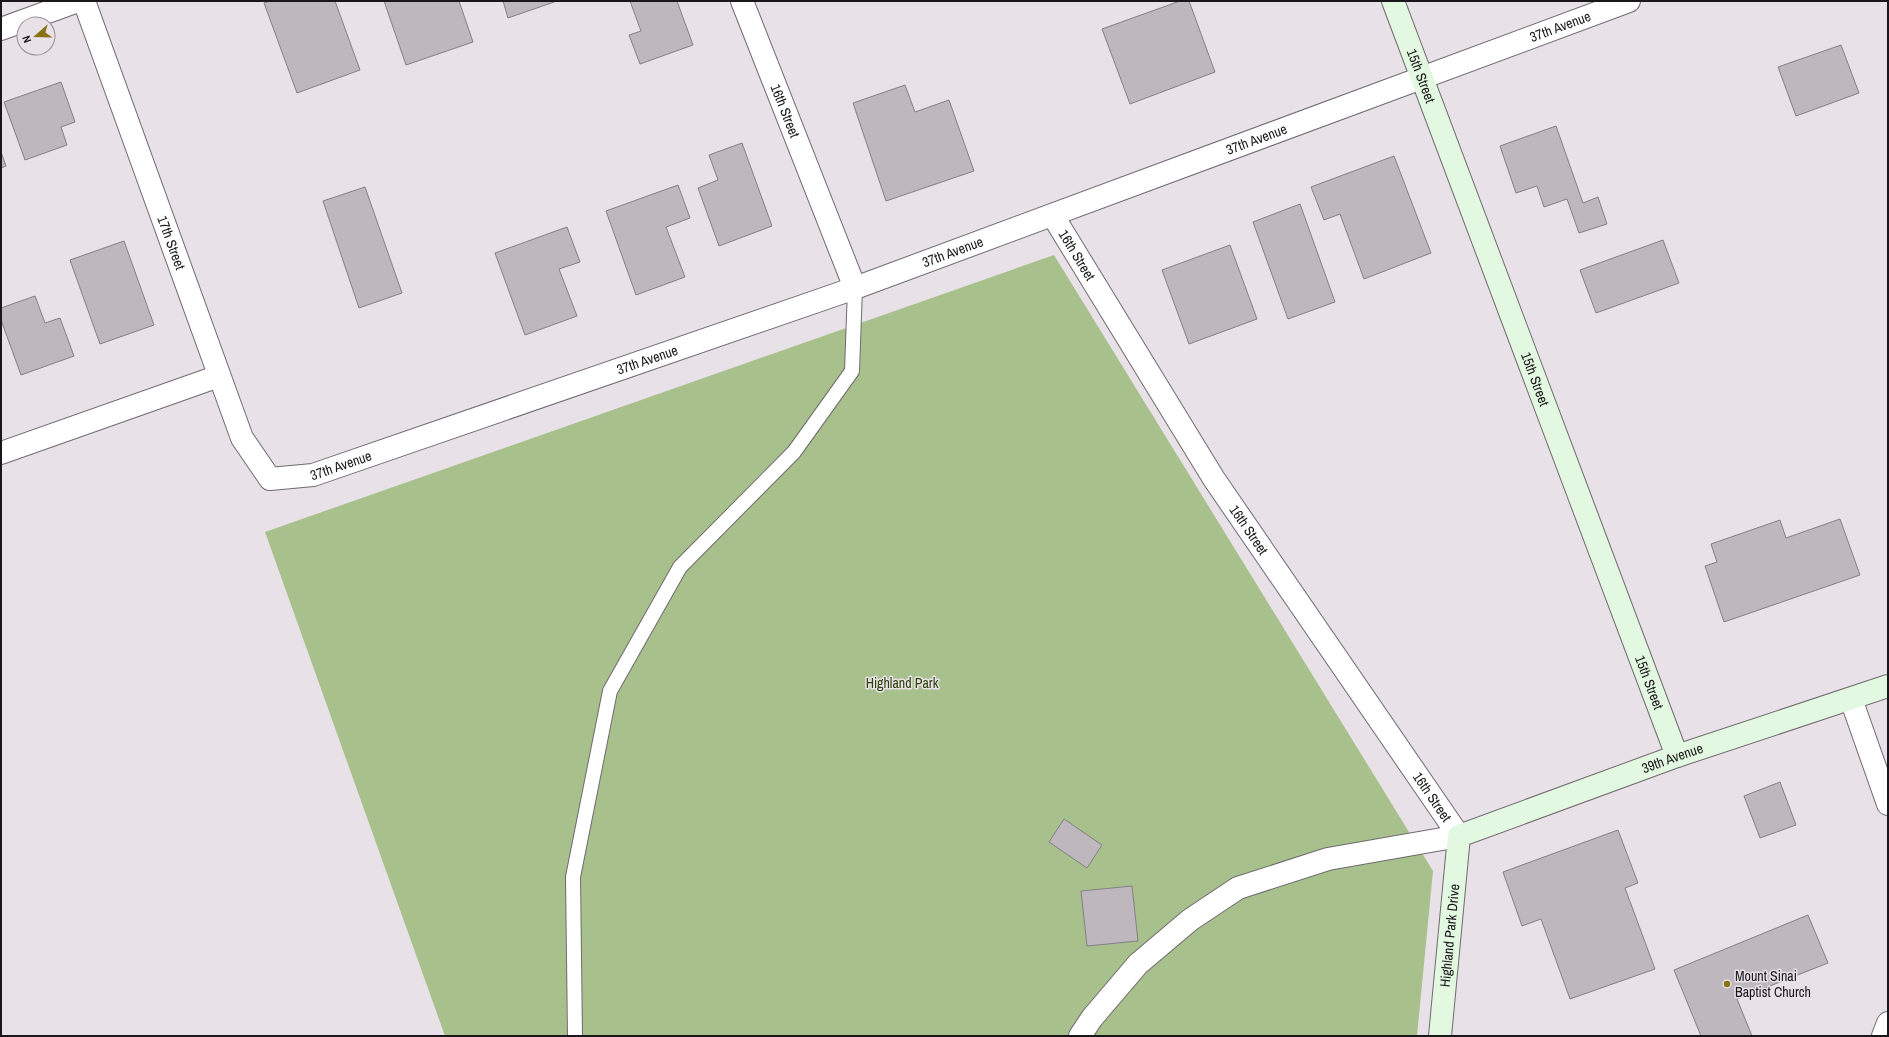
<svg xmlns="http://www.w3.org/2000/svg" width="1889" height="1037" font-family="'Archivo Narrow',sans-serif">
	<style>
		.green { fill: #a8c18c }
		.building { fill: #beb7be; stroke: #857f85 }
		.lines { fill: none; stroke-linecap: round; stroke-linejoin: round }
		.lane-casing { stroke: #706a70; stroke-width: 16 }
		.street-casing { stroke: #706a70; stroke-width: 24 }
		.secondary-casing { stroke: #706a70; stroke-width: 24 }
		.lane { stroke: #fff; stroke-width: 14 }
		.street { stroke: #fff; stroke-width: 22 }
		.secondary { stroke: #e3f8e0; stroke-width: 22 }
		.poi-dot { fill: #887214; stroke: #e9e1e8; stroke-width: 1.5 }
		.labels { text-anchor: middle; dominant-baseline: central; stroke-width: 3; stroke-linejoin: round; paint-order: stroke }
		.street-label { font-size: 14px; fill: #191719; stroke: #e9e1e8 }
		.park-label { font-size: 14px; fill: #293f00; stroke: #e9e1e8 }
		.poi-label { font-size: 14px; fill: #191719; stroke: #e9e1e8; text-anchor: start }
	</style>
	<rect width="100%" height="100%" fill="#e9e1e8"/>
	<path class="green" d="M 1054,255 L 1433,871 L 1417,1036 L 445,1036 L 265,532 Z"/>
	<path class="building" d="M 270,1 L 335,1 L 360,70 L 297,93 L 264,3 Z
		M 384,1 L 459,1 L 473,42 L 406,65 Z
		M 503,1 L 557,1 L 508,18 Z
		M 630,1 L 677,1 L 693,45 L 640,64 L 629,35 L 641,31 Z
		M 1180,1 L 1189,1 L 1215,72 L 1130,104 L 1102,29 Z
		M 1841,45 L 1859,93 L 1796,116 L 1778,67 Z
		M 61,82 L 75,122 L 61,127 L 67,145 L 25,160 L 4,102 Z
		M 905,85 L 915,112 L 949,100 L 974,171 L 886,201 L 853,103 Z
		M 1556,126 L 1583,203 L 1598,197 L 1607,224 L 1579,233 L 1567,199 L 1544,207 L 1537,186 L 1516,193 L 1500,146 Z
		M 742,143 L 772,226 L 719,246 L 698,188 L 718,180 L 709,155 Z
		M 1,152 L 6,166 L 1,168 Z
		M 1394,156 L 1431,253 L 1364,279 L 1340,214 L 1324,220 L 1311,187 Z
		M 678,185 L 690,218 L 666,227 L 685,277 L 636,295 L 606,211 Z
		M 365,187 L 402,293 L 359,308 L 323,201 Z
		M 1300,204 L 1335,302 L 1288,319 L 1253,222 Z
		M 567,227 L 580,262 L 559,269 L 577,316 L 525,335 L 495,253 Z
		M 1663,240 L 1679,283 L 1596,313 L 1580,270 Z
		M 124,241 L 154,325 L 100,344 L 70,260 Z
		M 1230,245 L 1257,319 L 1189,344 L 1162,270 Z
		M 35,296 L 45,323 L 60,318 L 74,356 L 21,375 L 1,320 L 1,308 Z
		M 1840,519 L 1860,575 L 1724,622 L 1705,566 L 1717,562 L 1711,544 L 1780,520 L 1786,538 Z
		M 1780,782 L 1796,825 L 1760,838 L 1744,796 Z
		M 1064,819 L 1102,845 L 1087,868 L 1049,842 Z
		M 1618,830 L 1638,883 L 1625,888 L 1655,969 L 1570,999 L 1541,919 L 1522,926 L 1503,872 Z
		M 1132,886 L 1138,941 L 1087,946 L 1081,891 Z
		M 1808,915 L 1828,963 L 1737,999 L 1752,1036 L 1701,1036 L 1674,970 Z"/>
	<g class="lines">
		<defs>
			<path id="lane" d="M 575,1036 L 573,877 L 610,691 L 680,567 L 794,452 L 852,371 L 855,288"/>
			<g id="street">
				<path id="s1" d="M 84,1 L 242,438 L 270,479 L 313,475 L 855,288 L 1629,1"/>
				<path id="s2" d="M 742,1 L 855,288"/>
				<path d="M 1,29 L 78,1"/>
				<path id="s3" d="M 1053,216 L 1214,479 L 1459,836 L 1328,859 L 1238,888 L 1190,920 L 1138,964 L 1092,1018 L 1080,1036"/>
				<path d="M 1,453 L 219,376"/>
				<path d="M 1851,699 L 1888,804"/>
				<path d="M 1883,1036 L 1888,1023"/>
			</g>
			<g id="secondary">
				<path id="s4" d="M 1393,1 L 1677,756"/>
				<path id="s5" d="M 1440,1036 L 1459,836 L 1677,756 L 1888,686"/>
			</g>
		</defs>
		<use href="#lane" class="lane-casing"/>
		<use href="#street" class="street-casing"/>
		<use href="#secondary" class="secondary-casing"/>
		<use href="#lane" class="lane"/>
		<use href="#street" class="street"/>
		<use href="#secondary" class="secondary"/>
	</g>
	<circle class="poi-dot" cx="1727" cy="984" r="4"/>
	<g class="labels">
		<g class="street-label">
			<text stroke="none"><textPath href="#s1" startOffset="1883">37th Avenue</textPath></text>
			<text stroke="none"><textPath href="#s4" startOffset="80">15th Street</textPath></text>
			<text stroke="none"><textPath href="#s2" startOffset="118">16th Street</textPath></text>
			<text stroke="none"><textPath href="#s1" startOffset="1559">37th Avenue</textPath></text>
			<text stroke="none"><textPath href="#s1" startOffset="257">17th Street</textPath></text>
			<text stroke="none"><textPath href="#s1" startOffset="1235">37th Avenue</textPath></text>
			<text stroke="none"><textPath href="#s3" startOffset="46">16th Street</textPath></text>
			<text stroke="none"><textPath href="#s1" startOffset="911">37th Avenue</textPath></text>
			<text stroke="none"><textPath href="#s4" startOffset="404">15th Street</textPath></text>
			<text stroke="none"><textPath href="#s1" startOffset="587">37th Avenue</textPath></text>
			<text stroke="none"><textPath href="#s3" startOffset="370">16th Street</textPath></text>
			<text stroke="none"><textPath href="#s4" startOffset="728">15th Street</textPath></text>
			<text stroke="none"><textPath href="#s5" startOffset="428">39th Avenue</textPath></text>
			<text stroke="none"><textPath href="#s3" startOffset="694">16th Street</textPath></text>
			<text stroke="none"><textPath href="#s5" startOffset="101">Highland Park Drive</textPath></text>
		</g>
		<g class="park-label">
			<text x="902" y="683">Highland Park</text>
		</g>
		<g class="poi-label">
			<text x="1735" y="976">Mount Sinai<tspan x="1735" dy="16">Baptist Church</tspan></text>
		</g>
	</g>
	<rect width="1889" height="1037" fill="none" stroke="#191719" stroke-width="4"/>
	<g transform="translate(36 36) rotate(250)"><circle r="19" fill="#e9e1e8" stroke="#969095"/>
	<path d="M0-3L7 15L0 10L-7 15Z" fill="#887214"/>
	<text y="-6" font-size="11" font-weight="bold" text-anchor="middle" fill="#191719">N</text>
	</g>
</svg>
